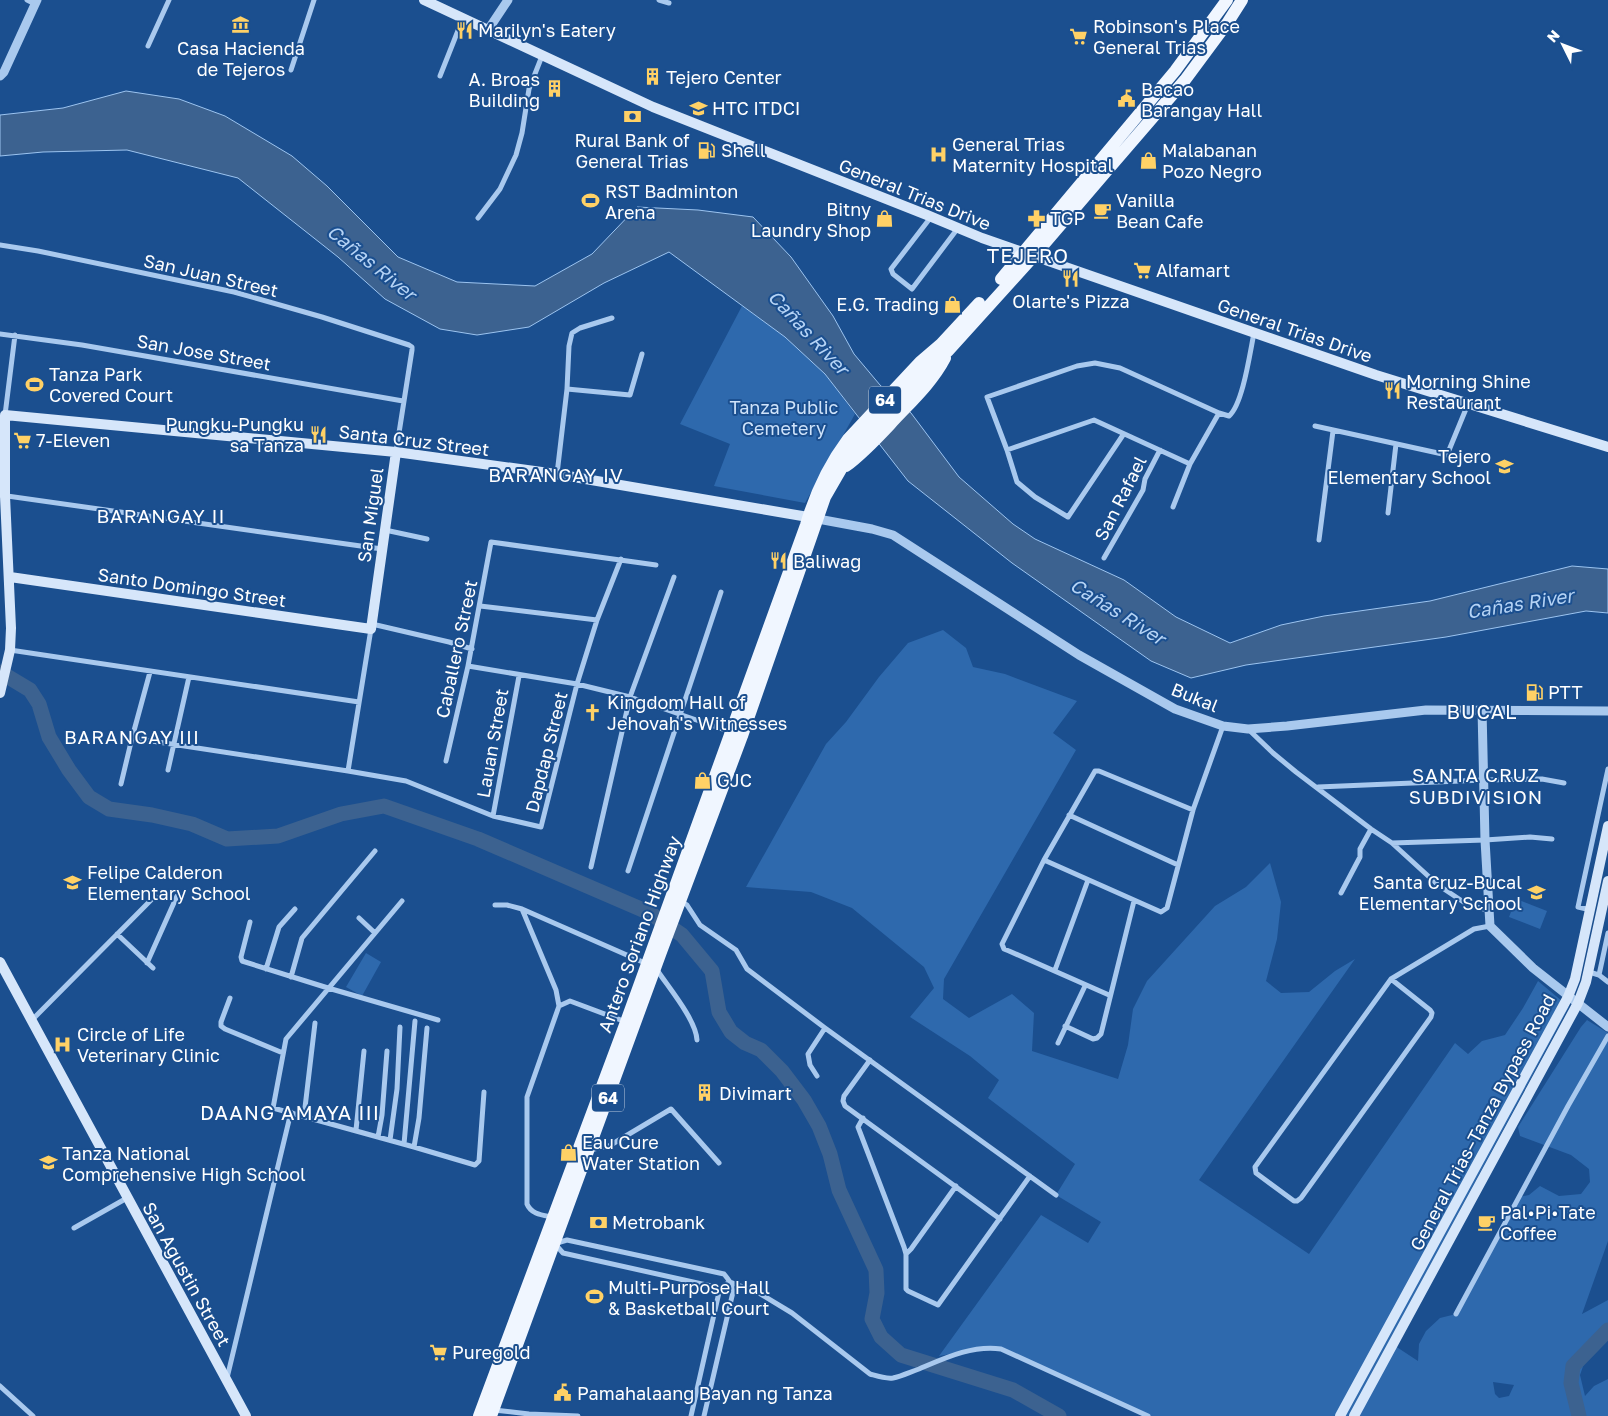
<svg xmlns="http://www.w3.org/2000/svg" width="1608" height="1416" font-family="'Golos Text',sans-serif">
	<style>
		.green { fill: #2e69ad; fill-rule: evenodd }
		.water { fill: #3c6290; stroke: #9cc4f0 }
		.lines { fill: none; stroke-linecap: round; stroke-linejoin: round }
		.river { stroke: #3c6290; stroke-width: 15 }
		.minor { stroke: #a9c9ee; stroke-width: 5 }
		.tertiary { stroke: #a9c9ee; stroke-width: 9 }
		.secondary { stroke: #d6e6fa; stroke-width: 10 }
		.primary { stroke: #f0f6ff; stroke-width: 12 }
		.labels { text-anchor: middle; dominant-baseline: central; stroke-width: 4; stroke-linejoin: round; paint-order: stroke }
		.shield { fill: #1b4f8f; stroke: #bbcadd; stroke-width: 1 }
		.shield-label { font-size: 16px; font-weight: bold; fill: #fff }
		.poi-label { font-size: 18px; fill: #fff; stroke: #1b4f8f; text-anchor: start }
		.street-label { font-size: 18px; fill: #fff; stroke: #1b4f8f }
		.park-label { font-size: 18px; fill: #cfe3fa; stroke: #1b4f8f }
		.water-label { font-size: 19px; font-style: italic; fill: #b5d3f5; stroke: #1b4f8f }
		.neighbourhood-label { font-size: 19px; letter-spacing: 1px; fill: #fff; stroke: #1b4f8f }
		.quarter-label { font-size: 20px; letter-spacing: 1px; fill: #fff; stroke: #1b4f8f }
	</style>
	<rect width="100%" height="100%" fill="#1b4f8f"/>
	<path class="green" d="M 742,306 L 786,337 L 825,374 L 855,414 L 805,503 L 714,486 L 730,444 L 680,424 Z
		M 943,630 L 966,648 L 973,667 L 1005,674 L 1077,701 L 1053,733 L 1076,750 L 944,979 L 943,999 L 969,1018 L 1012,994 L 1034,1013 L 1032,1051 L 1118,1079 L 1128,1045 L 1133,1009 L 1147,981 L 1215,906 L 1246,887 L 1270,863 L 1281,902 L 1277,939 L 1266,981 L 1281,993 L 1309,992 L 1335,971 L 1355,959 L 1199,1180 L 1309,1254 L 1455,1043 L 1468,1054 L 1482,1041 L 1505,1035 L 1523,1008 L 1538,981 L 1569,1007 L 1389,1342 L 1418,1361 L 1419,1344 L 1426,1331 L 1440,1318 L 1456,1314 L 1519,1197 L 1529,1195 L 1540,1186 L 1559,1196 L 1581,1194 L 1590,1182 L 1589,1169 L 1571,1155 L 1520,1136 L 1518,1127 L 1581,1027 L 1587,1020 L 1608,1033 L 1608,1241 L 1582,1314 L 1608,1300 L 1608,1330 L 1589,1349 L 1580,1375 L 1585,1396 L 1594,1386 L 1608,1379 L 1608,1416 L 1148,1416 L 1001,1349 L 978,1349 L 939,1356 L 1041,1215 L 1088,1243 L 1101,1222 L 1056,1195 L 1075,1164 L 988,1098 L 999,1080 L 970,1056 L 910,1017 L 934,988 L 924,967 L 852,908 L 811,892 L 746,887 L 826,744 L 846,722 L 879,677 L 908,643 ZM 1493,1382 L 1514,1385 L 1509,1396 L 1499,1398 L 1495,1394 Z
		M 1516,899 L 1547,911 L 1540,929 L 1509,917 Z
		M 366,953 L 381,962 L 362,996 L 346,987 Z"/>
	<path class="water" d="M 126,91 L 179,99 L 225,116 L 292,156 L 327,186 L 398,257 L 457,282 L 535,286 L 592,254 L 637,207 L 698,210 L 753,217 L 791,257 L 833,316 L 854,354 L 880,385 L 911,413 L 959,477 L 1013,524 L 1035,539 L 1124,580 L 1176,617 L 1230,643 L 1281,625 L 1324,616 L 1430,601 L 1572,566 L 1608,569 L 1608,613 L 1586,611 L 1446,637 L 1246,665 L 1191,678 L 1151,661 L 1012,563 L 908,481 L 825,374 L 785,337 L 669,252 L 604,283 L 529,327 L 477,335 L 440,329 L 385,299 L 338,257 L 238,178 L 127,150 L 43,152 L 0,156 L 0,115 L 63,108 Z"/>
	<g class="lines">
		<path class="river" d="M 0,672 L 30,690 L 39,704 L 49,737 L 69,770 L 89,797 L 109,809 L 152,815 L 192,824 L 227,839 L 278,836 L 341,814 L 384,806 L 478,839 L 650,913 L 682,935 L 712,971 L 719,1012 L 731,1032 L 745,1043 L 761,1050 L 782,1071 L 804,1100 L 819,1126 L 830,1154 L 839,1190 L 876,1270 L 877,1293 L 872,1319 L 881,1337 L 901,1355 L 1013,1390 L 1059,1416
			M 1579,1416 L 1571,1383 L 1573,1366 L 1608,1330"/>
		<path class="minor" d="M 27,0 L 35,4
			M 659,0 L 669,3
			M 148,46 L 169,0
			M 291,70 L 314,0
			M 440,76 L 463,18
			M 931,217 L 891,269 L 893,274 L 912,289 L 958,228
			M 478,218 L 500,189 L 516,155 L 522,133 L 529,89 L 542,56
			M 0,245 L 38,251 L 234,292 L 322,317 L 409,345 L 412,347 L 412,350 L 396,452
			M 0,334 L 82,345 L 403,401
			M 567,389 L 569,346 L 572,333 L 580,328 L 612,318
			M 1219,413 L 1229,416 C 1243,404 1250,352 1254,333
			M 5,415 L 15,335
			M 1315,426 L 1447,455 L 1468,404
			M 1123,435 L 1068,517 L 1035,497 L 1017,482 L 1007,450 L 987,397 L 1077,366 L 1095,363 L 1120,368 L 1219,413 L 1190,464 L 1173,507
			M 1007,450 L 1094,420 L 1190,464
			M 557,474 L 567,389 L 630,395 L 642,354
			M 0,495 L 382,549
			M 1388,513 L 1396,444
			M 385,530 L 427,539
			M 1319,540 L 1333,431
			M 1104,558 L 1143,490 L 1145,479 L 1160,450
			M 480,606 L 597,620
			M 372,624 L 449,642 L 472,649
			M 10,650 L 359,702
			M 468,666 L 577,684 L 630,697 L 731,732
			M 150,672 L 132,738 L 348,771 L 371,629
			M 1248,729 L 1273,753 L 1296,772 L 1371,829 L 1392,843 L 1485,840 L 1530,837 L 1552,839
			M 446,761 L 468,666 L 491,542 L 656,565
			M 168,770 L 189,677
			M 348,771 L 406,781 L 493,816 L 541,827 L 577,684 L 597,620 L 621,559
			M 121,784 L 132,738
			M 1318,787 L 1484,780 L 1542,779 L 1564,783
			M 1069,815 L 1178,865
			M 493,816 L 519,676
			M 1392,843 L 1438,885 L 1465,903 L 1489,911
			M 1044,860 L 1161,912 L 1167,908 L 1193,810 L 1223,726
			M 591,867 L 630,697 L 674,577
			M 628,871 L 721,592
			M 1341,893 L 1360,857 L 1360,849 L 1371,829
			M 402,901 L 286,1039 L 273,1108 L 414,1147 L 475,1165 L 479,1161 L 484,1092
			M 681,901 L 687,905 L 700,925 L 736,950 L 747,969 L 825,1028 L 1056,1195
			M 495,905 L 507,905 L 522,909 L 645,963
			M 522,909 L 556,990 L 559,1006 L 527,1097 L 527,1204 C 531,1214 542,1215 552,1217
			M 1591,910 L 1578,907 L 1608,769
			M 359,918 L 375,933
			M 250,922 L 241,957 L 242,961 L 328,988 L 438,1020
			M 117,934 L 153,968
			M 147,963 L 177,896
			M 266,969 L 279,927 L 295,909
			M 657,970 C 669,988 696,1020 697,1040
			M 1055,970 L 1088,880
			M 1589,972 L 1599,975 L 1608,982
			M 1599,975 L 1608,933
			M 291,977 L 302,938 L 375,851
			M 1391,979 L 1430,1010 L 1432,1013 L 1431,1017 L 1301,1198 L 1297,1201 L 1294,1201 L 1256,1173 L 1255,1167 L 1391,979 L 1474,929 L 1490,926
			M 1109,995 L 1009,951 L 1004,949 L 1002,944 L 1044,860 L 1095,771 L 1099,771 L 1193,810
			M 230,998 L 221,1022 L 221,1026 L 225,1029 L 283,1053
			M 559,1006 L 570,1001 L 626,1022
			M 32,1020 L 155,896
			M 1065,1026 L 1093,1039 L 1097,1038 L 1101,1034 L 1134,901
			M 1058,1043 L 1085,986
			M 870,1060 L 844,1096 L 843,1101 L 845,1106 L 1000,1219
			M 817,1076 L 810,1065 L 808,1054 L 825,1028
			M 304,1116 L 315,1023
			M 863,1118 L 858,1127 L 904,1247 L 906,1254 L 906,1289 L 908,1291 L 938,1305 L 1030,1176
			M 356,1130 L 364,1051
			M 378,1137 L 382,1115 L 387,1051
			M 390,1140 L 397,1089 L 400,1027
			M 404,1144 L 415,1021
			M 414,1147 L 419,1118 L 427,1028
			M 589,1150 L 609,1146 L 671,1109 L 719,1163
			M 74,1228 L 127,1198
			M 557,1243 L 567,1240 L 724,1274 C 729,1280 732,1284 733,1292 L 704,1416
			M 555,1244 L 563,1253 L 720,1288 L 730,1282
			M 906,1254 L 911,1249 L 956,1186
			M 730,1282 L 759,1293 L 792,1313 L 870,1374 C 877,1376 885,1379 893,1378 C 902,1376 910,1372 919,1369 C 945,1358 972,1345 1001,1349 L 1148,1416
			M 1456,1314 L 1568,1106 L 1608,1036
			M 227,1378 L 291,1112
			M 0,1386 L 33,1416
			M 494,1410 L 529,1414 L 578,1416
			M 691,1416 L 720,1288"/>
		<path class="tertiary" d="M 488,30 L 508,0
			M 0,76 L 4,72 L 37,0
			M 818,519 L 872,529 L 893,535 L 1079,655 L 1175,709 L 1223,726 L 1248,729 L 1287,726 L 1426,710 L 1608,711
			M 1482,709 L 1485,840 L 1490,926 L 1533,968 L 1608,1027"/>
		<path class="secondary" d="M 424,0 L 653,107 L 927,215 L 982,238 L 1376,375 L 1608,447
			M 10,577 L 371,629 L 396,452
			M 0,693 L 10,650 L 11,628 L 5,496 L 5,415 L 396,452 L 556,474 L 814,518
			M 0,962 L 246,1416
			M 1340,1416 L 1568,997 L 1575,979 L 1608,826
			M 1354,1416 L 1578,1003 L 1586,982 L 1608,881"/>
		<path class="primary" d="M 1001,279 L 1175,71 L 1227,0
			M 846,466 C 865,452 880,435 896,418 C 914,399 933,381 945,358
			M 479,1416 L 626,1022 L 806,525 C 815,494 828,466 848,439 L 920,362 L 941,344 L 979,303
			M 491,1416 L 661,952 L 742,736 L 825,497 L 851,452 L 927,369 L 948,351 L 1033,257 L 1110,167 L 1185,80 L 1228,22 L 1242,0"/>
	</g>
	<defs>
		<symbol id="museum-bare" viewBox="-9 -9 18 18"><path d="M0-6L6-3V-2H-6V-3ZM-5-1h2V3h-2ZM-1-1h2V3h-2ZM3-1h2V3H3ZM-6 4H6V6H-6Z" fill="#ffd166" stroke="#1b4f8f" stroke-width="2.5" paint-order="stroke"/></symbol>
		<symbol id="restaurant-bare" viewBox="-9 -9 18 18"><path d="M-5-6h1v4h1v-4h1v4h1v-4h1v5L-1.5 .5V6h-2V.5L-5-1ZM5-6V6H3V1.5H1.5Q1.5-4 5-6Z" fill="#ffd166" stroke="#1b4f8f" stroke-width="2.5" paint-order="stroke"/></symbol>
		<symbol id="supermarket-bare" viewBox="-9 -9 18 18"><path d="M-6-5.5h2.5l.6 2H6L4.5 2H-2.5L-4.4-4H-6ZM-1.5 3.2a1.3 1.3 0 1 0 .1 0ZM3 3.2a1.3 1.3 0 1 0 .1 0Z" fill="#ffd166" stroke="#1b4f8f" stroke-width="2.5" paint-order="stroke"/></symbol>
		<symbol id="building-bare" viewBox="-9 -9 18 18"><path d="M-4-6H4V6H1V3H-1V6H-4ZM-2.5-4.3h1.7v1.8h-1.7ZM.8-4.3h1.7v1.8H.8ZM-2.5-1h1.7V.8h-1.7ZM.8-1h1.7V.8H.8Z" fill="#ffd166" stroke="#1b4f8f" stroke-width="2.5" paint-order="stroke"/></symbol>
		<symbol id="civic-bare" viewBox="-9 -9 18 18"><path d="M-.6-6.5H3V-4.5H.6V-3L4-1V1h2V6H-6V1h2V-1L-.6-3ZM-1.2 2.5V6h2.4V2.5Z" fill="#ffd166" stroke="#1b4f8f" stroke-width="2.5" paint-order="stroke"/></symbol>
		<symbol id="school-bare" viewBox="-9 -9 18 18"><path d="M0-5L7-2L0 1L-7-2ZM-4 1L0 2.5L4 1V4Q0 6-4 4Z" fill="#ffd166" stroke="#1b4f8f" stroke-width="2.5" paint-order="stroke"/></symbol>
		<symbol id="bank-bare" viewBox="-9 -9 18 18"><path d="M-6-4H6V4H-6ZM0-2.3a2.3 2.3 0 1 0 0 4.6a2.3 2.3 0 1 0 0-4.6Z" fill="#ffd166" stroke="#1b4f8f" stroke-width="2.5" paint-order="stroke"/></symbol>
		<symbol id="fuel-bare" viewBox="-9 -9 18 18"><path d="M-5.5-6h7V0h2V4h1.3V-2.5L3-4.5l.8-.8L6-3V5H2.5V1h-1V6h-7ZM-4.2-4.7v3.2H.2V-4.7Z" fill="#ffd166" stroke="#1b4f8f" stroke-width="2.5" paint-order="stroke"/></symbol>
		<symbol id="hospital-bare" viewBox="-9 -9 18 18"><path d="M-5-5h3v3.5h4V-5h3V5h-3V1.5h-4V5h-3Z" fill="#ffd166" stroke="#1b4f8f" stroke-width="2.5" paint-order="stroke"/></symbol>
		<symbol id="shop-bare" viewBox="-9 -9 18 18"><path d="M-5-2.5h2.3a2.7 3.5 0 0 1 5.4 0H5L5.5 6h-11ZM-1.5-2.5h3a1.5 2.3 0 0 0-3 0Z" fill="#ffd166" stroke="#1b4f8f" stroke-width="2.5" paint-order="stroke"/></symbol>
		<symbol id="stadium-bare" viewBox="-9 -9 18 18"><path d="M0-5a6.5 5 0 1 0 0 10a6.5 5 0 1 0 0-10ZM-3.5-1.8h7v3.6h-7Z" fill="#ffd166" stroke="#1b4f8f" stroke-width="2.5" paint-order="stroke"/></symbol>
		<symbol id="cafe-bare" viewBox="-9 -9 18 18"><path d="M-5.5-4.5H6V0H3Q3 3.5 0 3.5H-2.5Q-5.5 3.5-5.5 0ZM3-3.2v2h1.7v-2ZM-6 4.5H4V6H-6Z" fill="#ffd166" stroke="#1b4f8f" stroke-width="2.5" paint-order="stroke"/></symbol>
		<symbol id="pharmacy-bare" viewBox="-9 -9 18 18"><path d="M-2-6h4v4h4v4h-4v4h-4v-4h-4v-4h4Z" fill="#ffd166" stroke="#1b4f8f" stroke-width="2.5" paint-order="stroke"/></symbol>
		<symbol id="church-bare" viewBox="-9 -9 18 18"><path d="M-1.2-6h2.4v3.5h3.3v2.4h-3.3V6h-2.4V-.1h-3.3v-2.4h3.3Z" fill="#ffd166" stroke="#1b4f8f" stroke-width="2.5" paint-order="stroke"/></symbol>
	</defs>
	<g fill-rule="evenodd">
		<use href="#museum-bare" x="228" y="12" width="25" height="25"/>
		<use href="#restaurant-bare" x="452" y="18" width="25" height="25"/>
		<use href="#supermarket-bare" x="1066" y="24" width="25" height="25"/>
		<use href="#building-bare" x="640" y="64" width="25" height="25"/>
		<use href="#building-bare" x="542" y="76" width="25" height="25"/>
		<use href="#civic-bare" x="1114" y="86" width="25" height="25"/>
		<use href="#school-bare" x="686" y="96" width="25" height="25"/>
		<use href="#bank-bare" x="620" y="104" width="25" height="25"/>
		<use href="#fuel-bare" x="694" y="138" width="25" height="25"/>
		<use href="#hospital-bare" x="926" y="142" width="25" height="25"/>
		<use href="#shop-bare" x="1136" y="148" width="25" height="25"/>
		<use href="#stadium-bare" x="578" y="188" width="25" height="25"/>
		<use href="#cafe-bare" x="1090" y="198" width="25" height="25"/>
		<use href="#pharmacy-bare" x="1024" y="206" width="25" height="25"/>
		<use href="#shop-bare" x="872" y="206" width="25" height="25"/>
		<use href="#supermarket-bare" x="1130" y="258" width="25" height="25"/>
		<use href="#restaurant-bare" x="1058" y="266" width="25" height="25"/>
		<use href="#shop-bare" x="940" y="292" width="25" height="25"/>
		<use href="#stadium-bare" x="22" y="372" width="25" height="25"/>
		<use href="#restaurant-bare" x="1380" y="378" width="25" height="25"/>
		<use href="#restaurant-bare" x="306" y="422" width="25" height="25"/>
		<use href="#supermarket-bare" x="10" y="428" width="25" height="25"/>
		<use href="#school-bare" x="1492" y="454" width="25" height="25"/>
		<use href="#restaurant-bare" x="766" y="548" width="25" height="25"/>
		<use href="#fuel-bare" x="1522" y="680" width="25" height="25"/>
		<use href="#church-bare" x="580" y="700" width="25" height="25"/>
		<use href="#shop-bare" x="690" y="768" width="25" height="25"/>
		<use href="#school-bare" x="60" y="870" width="25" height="25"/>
		<use href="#school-bare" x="1524" y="880" width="25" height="25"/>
		<use href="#hospital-bare" x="50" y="1032" width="25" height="25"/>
		<use href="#building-bare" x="692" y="1080" width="25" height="25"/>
		<use href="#shop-bare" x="556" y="1140" width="25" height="25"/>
		<use href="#school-bare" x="36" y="1150" width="25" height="25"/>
		<use href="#bank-bare" x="586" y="1210" width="25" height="25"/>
		<use href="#cafe-bare" x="1474" y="1210" width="25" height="25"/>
		<use href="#stadium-bare" x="582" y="1284" width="25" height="25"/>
		<use href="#supermarket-bare" x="426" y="1340" width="25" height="25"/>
		<use href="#civic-bare" x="550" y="1380" width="25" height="25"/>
	</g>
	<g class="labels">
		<g class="shield">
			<rect x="869" y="386.5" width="32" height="27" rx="4"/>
			<rect x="592" y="1084.5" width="32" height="27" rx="4"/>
		</g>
		<g class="shield-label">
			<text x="885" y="400">64</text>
			<text x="608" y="1098">64</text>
		</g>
		<g class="poi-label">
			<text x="1093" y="26">Robinson's Place<tspan x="1093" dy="21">General Trias</tspan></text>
			<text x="478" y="30">Marilyn's Eatery</text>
			<text x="241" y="48" text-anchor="middle">Casa Hacienda<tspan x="241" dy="21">de Tejeros</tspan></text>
			<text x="666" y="77">Tejero Center</text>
			<text x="540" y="79" text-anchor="end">A. Broas<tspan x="540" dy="21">Building</tspan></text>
			<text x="1141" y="89">Bacao<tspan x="1141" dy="21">Barangay Hall</tspan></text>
			<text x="712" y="108">HTC ITDCI</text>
			<text x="632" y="140" text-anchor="middle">Rural Bank of<tspan x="632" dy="21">General Trias</tspan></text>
			<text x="952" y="144">General Trias<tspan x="952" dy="21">Maternity Hospital</tspan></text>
			<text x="721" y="150">Shell</text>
			<text x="1162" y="150">Malabanan<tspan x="1162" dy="21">Pozo Negro</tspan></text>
			<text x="605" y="191">RST Badminton<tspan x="605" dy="21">Arena</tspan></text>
			<text x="1116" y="200">Vanilla<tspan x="1116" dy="21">Bean Cafe</tspan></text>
			<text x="871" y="209" text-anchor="end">Bitny<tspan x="871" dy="21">Laundry Shop</tspan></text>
			<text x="1050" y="218">TGP</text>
			<text x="1156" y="270">Alfamart</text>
			<text x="1071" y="301" text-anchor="middle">Olarte's Pizza</text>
			<text x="939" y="304" text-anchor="end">E.G. Trading</text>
			<text x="49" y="374">Tanza Park<tspan x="49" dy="21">Covered Court</tspan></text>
			<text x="1406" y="381">Morning Shine<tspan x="1406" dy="21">Restaurant</tspan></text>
			<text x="304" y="424" text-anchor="end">Pungku-Pungku<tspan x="304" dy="21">sa Tanza</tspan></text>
			<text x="36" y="440">7-Eleven</text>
			<text x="1491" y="456" text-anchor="end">Tejero<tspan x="1491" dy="21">Elementary School</tspan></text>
			<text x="793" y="561">Baliwag</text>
			<text x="1548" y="692">PTT</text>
			<text x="607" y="702">Kingdom Hall of<tspan x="607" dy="21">Jehovah's Witnesses</tspan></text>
			<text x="717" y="780">GJC</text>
			<text x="87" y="872">Felipe Calderon<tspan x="87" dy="21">Elementary School</tspan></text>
			<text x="1522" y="882" text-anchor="end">Santa Cruz-Bucal<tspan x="1522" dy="21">Elementary School</tspan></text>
			<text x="77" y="1034">Circle of Life<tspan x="77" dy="21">Veterinary Clinic</tspan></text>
			<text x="719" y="1093">Divimart</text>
			<text x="582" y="1142">Eau Cure<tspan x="582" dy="21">Water Station</tspan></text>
			<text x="62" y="1153">Tanza National<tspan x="62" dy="21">Comprehensive High School</tspan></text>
			<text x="1500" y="1212">Pal•Pi•Tate<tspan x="1500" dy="21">Coffee</tspan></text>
			<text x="612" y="1222">Metrobank</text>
			<text x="608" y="1287">Multi-Purpose Hall<tspan x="608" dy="21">&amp; Basketball Court</tspan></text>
			<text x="452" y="1352">Puregold</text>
			<text x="577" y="1393">Pamahalaang Bayan ng Tanza</text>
		</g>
		<g class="street-label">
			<text transform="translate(915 194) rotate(22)">General Trias Drive</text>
			<text transform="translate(211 275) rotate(13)">San Juan Street</text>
			<text transform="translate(1295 330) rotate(19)">General Trias Drive</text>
			<text transform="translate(204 352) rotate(10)">San Jose Street</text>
			<text transform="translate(414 440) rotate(7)">Santa Cruz Street</text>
			<text transform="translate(1120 498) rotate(-63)">San Rafael</text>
			<text transform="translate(370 515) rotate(-82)">San Miguel</text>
			<text transform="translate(192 587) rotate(8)">Santo Domingo Street</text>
			<text transform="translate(456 649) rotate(-78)">Caballero Street</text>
			<text transform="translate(1195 697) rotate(22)">Bukal</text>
			<text transform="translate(492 743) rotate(-80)">Lauan Street</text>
			<text transform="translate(546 752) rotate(-76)">Dapdap Street</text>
			<text transform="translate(639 934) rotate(-70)">Antero Soriano Highway</text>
			<text transform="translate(1482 1122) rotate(-62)">General Trias–Tanza Bypass Road</text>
			<text transform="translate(187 1274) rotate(61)">San Agustin Street</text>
		</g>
		<g class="park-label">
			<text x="784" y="407">Tanza Public<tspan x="784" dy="21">Cemetery</tspan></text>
		</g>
		<g class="water-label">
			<text transform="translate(372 262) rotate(39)">Cañas River</text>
			<text transform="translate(809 332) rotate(47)">Cañas River</text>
			<text transform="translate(1520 603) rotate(-9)">Cañas River</text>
			<text transform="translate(1118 611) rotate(32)">Cañas River</text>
		</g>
		<g class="neighbourhood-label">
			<text x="556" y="474">BARANGAY IV</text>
			<text x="161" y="515">BARANGAY II</text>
			<text x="132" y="736">BARANGAY III</text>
			<text x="1476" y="774">SANTA CRUZ<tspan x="1476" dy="22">SUBDIVISION</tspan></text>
		</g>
		<g class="quarter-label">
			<text x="1028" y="255">TEJERO</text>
			<text x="1482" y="711">BUCAL</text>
			<text x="290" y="1112">DAANG AMAYA III</text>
		</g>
	</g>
	<g transform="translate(1563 45) rotate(312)" stroke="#1b4f8f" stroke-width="4" paint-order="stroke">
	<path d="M0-4L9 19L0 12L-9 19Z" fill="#ffffff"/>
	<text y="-8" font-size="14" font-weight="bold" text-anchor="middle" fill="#ffffff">N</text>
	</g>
</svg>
